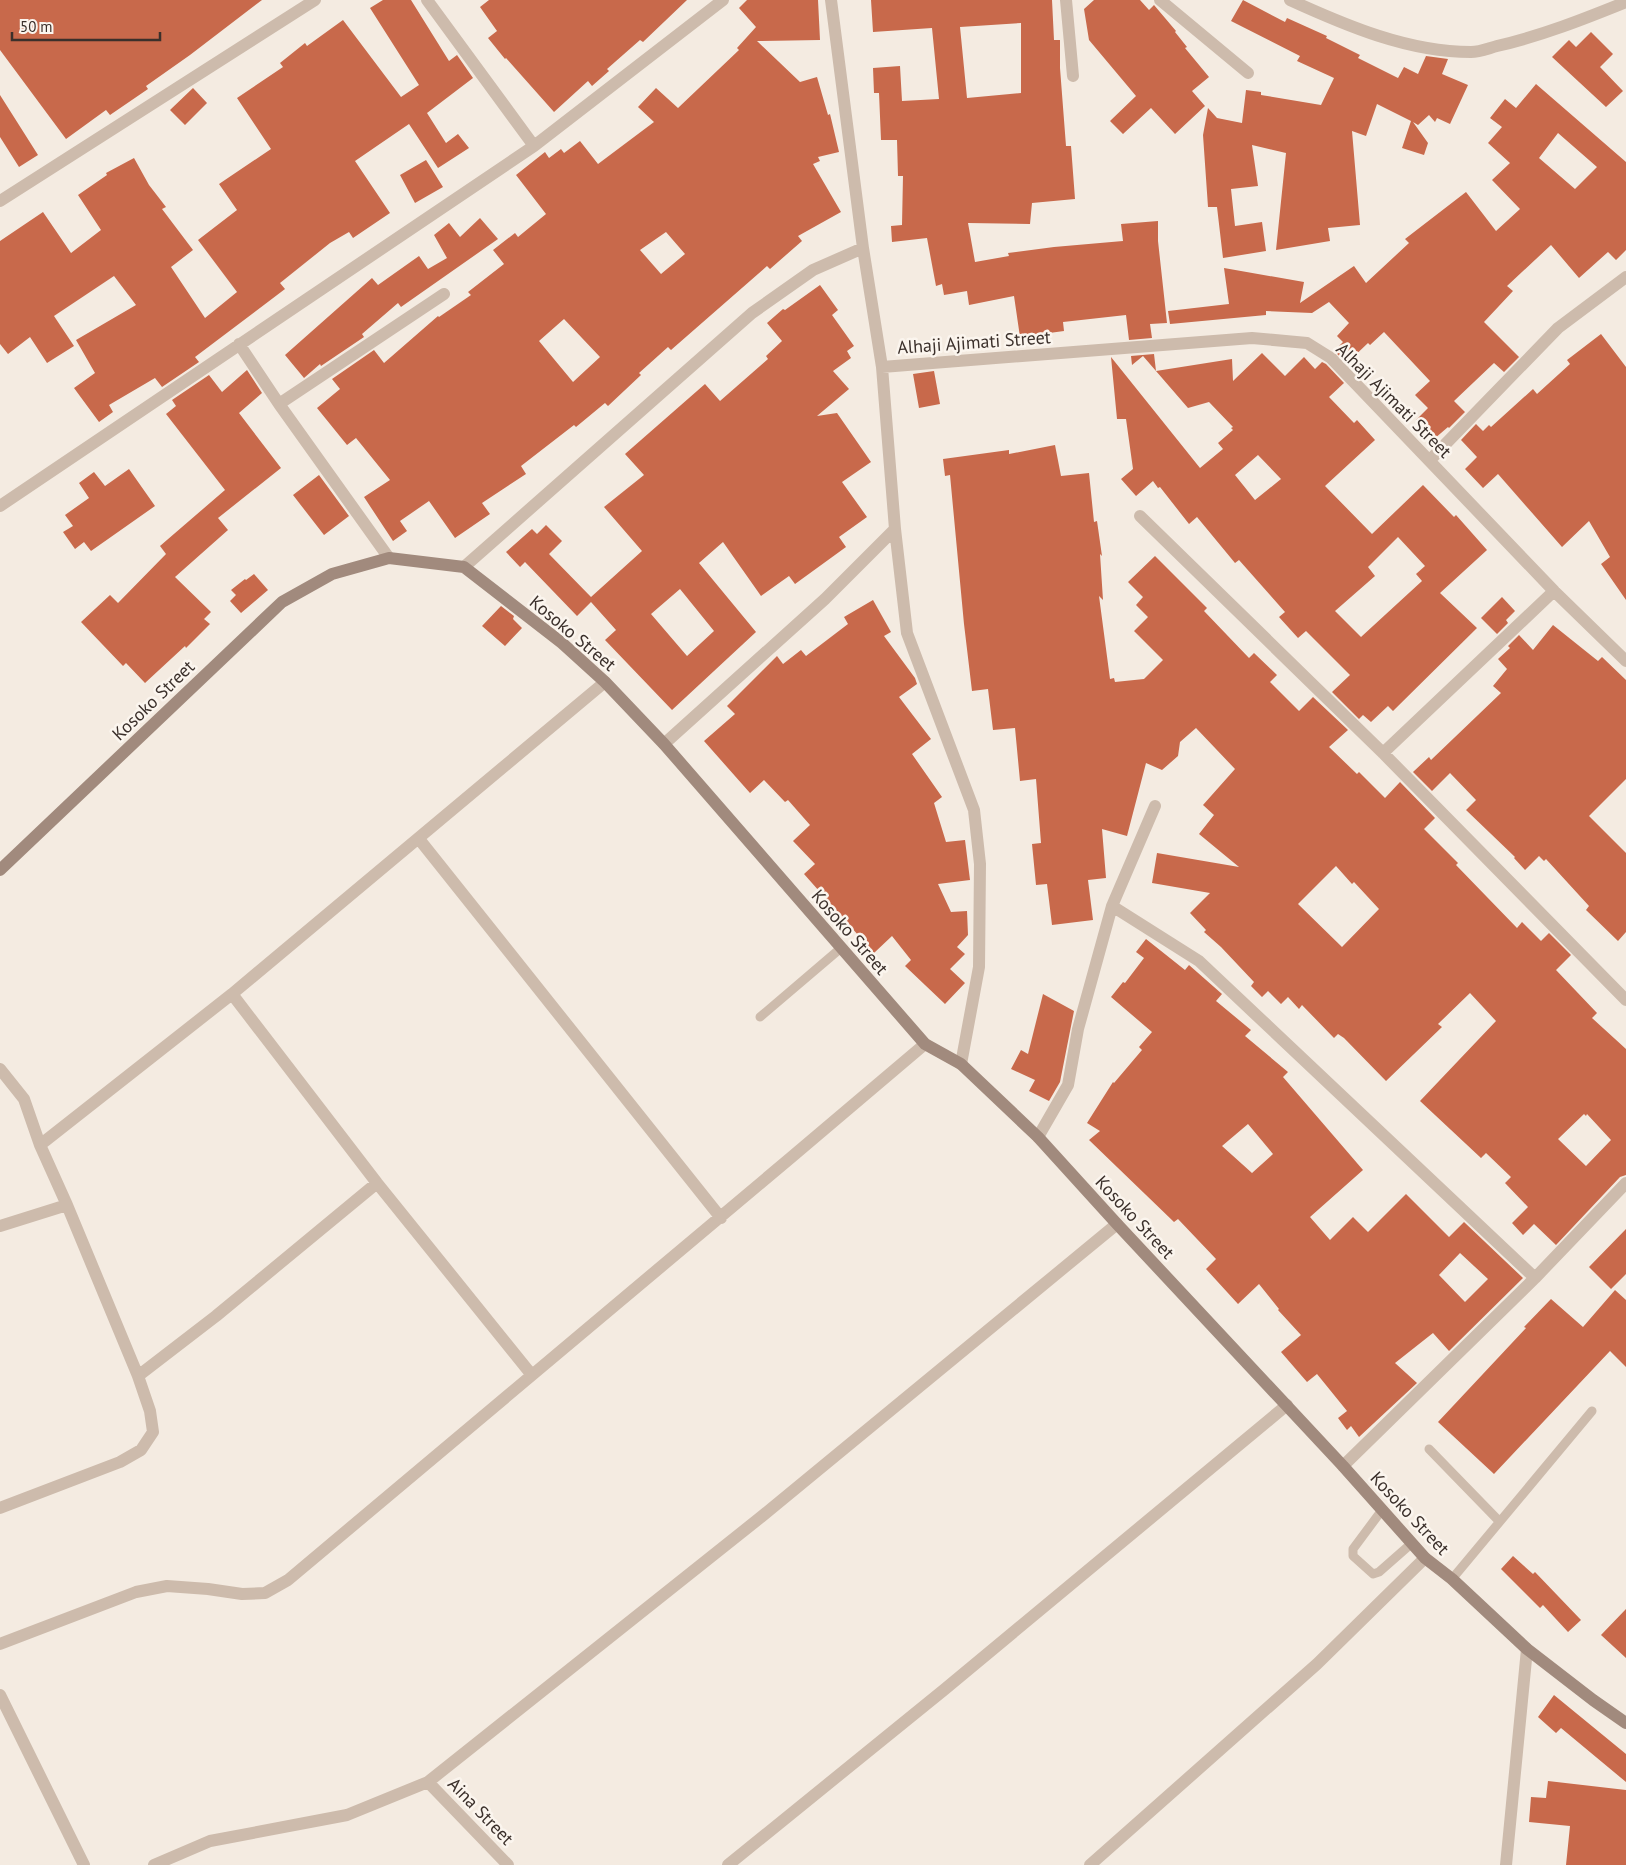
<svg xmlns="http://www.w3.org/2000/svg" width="1626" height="1865" font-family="'PT Sans',sans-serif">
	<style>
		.building { fill: #c8694b; fill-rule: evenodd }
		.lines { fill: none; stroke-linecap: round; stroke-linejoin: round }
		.lane { stroke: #cdbbac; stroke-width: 9 }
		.street { stroke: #cdbbac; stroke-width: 12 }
		.secondary { stroke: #a18a7d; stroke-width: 12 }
		.labels { text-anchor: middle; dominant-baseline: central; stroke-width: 5; stroke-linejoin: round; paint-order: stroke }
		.street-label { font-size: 18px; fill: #3b302b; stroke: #fbf5ee }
	</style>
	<rect width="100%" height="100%" fill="#f4ebe1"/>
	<path class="building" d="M 0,0 L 262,0 L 190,55 L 146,86 L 148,89 L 110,115 L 106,110 L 66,139 L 0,50 Z
		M 383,0 L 411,0 L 449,61 L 457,55 L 473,78 L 427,113 L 446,143 L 458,134 L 469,148 L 438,168 L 409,124 L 355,161 L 390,213 L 353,238 L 349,232 L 330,243 L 280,283 L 285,289 L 195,357 L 199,362 L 162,387 L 155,378 L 109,405 L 113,412 L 99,422 L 74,388 L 95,373 L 76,340 L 136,305 L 114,276 L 54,316 L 74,346 L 47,363 L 30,337 L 8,354 L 0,344 L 0,241 L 43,212 L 71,253 L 101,230 L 78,195 L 107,175 L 106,173 L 134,158 L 149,185 L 166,207 L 162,209 L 193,250 L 171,267 L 205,318 L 237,292 L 198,240 L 237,210 L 219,184 L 271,149 L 237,98 L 283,67 L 280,63 L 305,43 L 307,46 L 343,20 L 401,97 L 419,85 L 370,8 Z
		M 489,0 L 687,0 L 643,42 L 640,40 L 607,69 L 609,71 L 592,86 L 588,81 L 554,112 L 506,58 L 505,59 L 488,38 L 497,31 L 480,7 Z
		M 747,0 L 818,0 L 820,40 L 757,41 L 800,82 L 817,77 L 828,115 L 830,114 L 839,152 L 818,157 L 820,161 L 813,164 L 841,212 L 798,236 L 802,241 L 770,269 L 767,266 L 671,350 L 668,347 L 639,373 L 641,375 L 608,406 L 605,403 L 576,427 L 574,425 L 521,466 L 526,474 L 482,503 L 490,514 L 455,538 L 429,501 L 400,521 L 407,531 L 393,541 L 364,497 L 390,480 L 356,438 L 347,445 L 317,408 L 340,389 L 332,379 L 374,350 L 384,363 L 438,316 L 439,317 L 471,295 L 468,292 L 504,264 L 493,250 L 515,233 L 518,237 L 546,214 L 516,175 L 545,152 L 549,158 L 561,149 L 564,153 L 580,141 L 598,164 L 654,122 L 638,107 L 656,88 L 678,108 L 739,50 L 737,48 L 756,27 L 739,8 ZM 666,232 L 685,254 L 661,274 L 640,250 ZM 564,319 L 600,357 L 573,382 L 539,341 Z
		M 871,0 L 1052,0 L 1054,40 L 1060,40 L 1060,68 L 1066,146 L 1071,146 L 1075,199 L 1032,203 L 1030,224 L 968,223 L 975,262 L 1009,256 L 1008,253 L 1054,247 L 1123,241 L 1121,224 L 1158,221 L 1158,241 L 1167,323 L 1150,324 L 1152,338 L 1129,340 L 1126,315 L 1063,322 L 1064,331 L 1020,337 L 1014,296 L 969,305 L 967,291 L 944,295 L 942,284 L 936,286 L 927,238 L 892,242 L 891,226 L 902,225 L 903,176 L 898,176 L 897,140 L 881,140 L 879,93 L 874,93 L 873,68 L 900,66 L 902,101 L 939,99 L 932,28 L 873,32 ZM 1021,23 L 1021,93 L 967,98 L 960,27 Z
		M 1094,0 L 1140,0 L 1149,10 L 1154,5 L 1176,31 L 1175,32 L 1187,47 L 1185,48 L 1209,77 L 1192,91 L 1205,106 L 1175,134 L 1151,108 L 1123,134 L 1110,121 L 1136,96 L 1089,40 L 1084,9 Z
		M 1243,0 L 1285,22 L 1287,18 L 1327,36 L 1326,38 L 1360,55 L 1358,58 L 1398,78 L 1404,67 L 1418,74 L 1426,56 L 1448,59 L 1442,74 L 1468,85 L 1450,124 L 1437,118 L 1435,122 L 1429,115 L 1418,125 L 1413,122 L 1428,143 L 1424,155 L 1402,148 L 1411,121 L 1377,104 L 1366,136 L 1352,131 L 1360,225 L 1328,228 L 1330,241 L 1276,250 L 1286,153 L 1252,145 L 1258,186 L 1231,189 L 1235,226 L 1262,222 L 1266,251 L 1223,258 L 1217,207 L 1208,207 L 1203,135 L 1208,108 L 1217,118 L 1242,123 L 1246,90 L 1261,92 L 1261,95 L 1321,105 L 1334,78 L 1297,61 L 1300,56 L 1231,21 Z
		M 1591,32 L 1613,54 L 1600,67 L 1623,91 L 1606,107 L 1552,57 L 1569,40 L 1576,47 Z
		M 1536,84 L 1626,162 L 1626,250 L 1616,260 L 1608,252 L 1579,278 L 1551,245 L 1507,286 L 1513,291 L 1484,322 L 1519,357 L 1504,372 L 1494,363 L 1454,401 L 1465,412 L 1449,428 L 1448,427 L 1434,439 L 1416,420 L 1428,408 L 1415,395 L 1430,381 L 1384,332 L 1370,345 L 1368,343 L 1347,363 L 1334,351 L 1343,342 L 1337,336 L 1349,323 L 1329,302 L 1312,313 L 1266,311 L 1266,315 L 1170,324 L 1168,311 L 1229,304 L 1224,268 L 1304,282 L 1300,303 L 1354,266 L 1366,283 L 1409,243 L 1405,239 L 1466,192 L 1496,231 L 1520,209 L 1492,180 L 1510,163 L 1488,143 L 1502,127 L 1490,118 L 1505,99 L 1516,108 ZM 1558,133 L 1597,167 L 1575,189 L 1539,158 Z
		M 193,88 L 207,103 L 185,125 L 170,110 Z
		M 0,95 L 38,155 L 19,167 L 0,137 Z
		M 426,160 L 443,187 L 415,203 L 400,175 Z
		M 480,218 L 498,239 L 401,307 L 398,303 L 362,334 L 364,337 L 321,366 L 320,364 L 304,378 L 285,355 L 372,278 L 378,285 L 419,256 L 428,269 L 447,258 L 434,235 L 449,223 L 460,237 Z
		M 820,285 L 838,310 L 832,315 L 854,346 L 847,351 L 851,358 L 833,371 L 849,389 L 817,416 L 837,413 L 871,462 L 842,482 L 867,517 L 839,537 L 846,547 L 795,584 L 789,576 L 761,596 L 723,542 L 699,563 L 756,632 L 672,710 L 605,640 L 616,630 L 591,602 L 577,616 L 525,562 L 520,567 L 506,552 L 532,529 L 537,534 L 546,525 L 562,541 L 549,554 L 591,597 L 642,551 L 604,507 L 644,475 L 625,454 L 705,384 L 720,401 L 768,359 L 766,356 L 782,341 L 767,323 L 783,309 L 785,310 ZM 680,589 L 714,631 L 687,656 L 651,614 Z
		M 1601,334 L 1626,367 L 1626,600 L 1601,564 L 1610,557 L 1589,521 L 1562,547 L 1498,474 L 1483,488 L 1465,469 L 1477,457 L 1461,440 L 1476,424 L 1483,431 L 1489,425 L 1491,427 L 1533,389 L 1537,394 L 1570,364 L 1567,360 Z
		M 1262,353 L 1285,376 L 1304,357 L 1315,369 L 1322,362 L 1326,364 L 1344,383 L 1329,397 L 1354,423 L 1357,420 L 1375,440 L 1325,486 L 1372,534 L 1423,485 L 1454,517 L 1456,515 L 1487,550 L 1440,593 L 1477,628 L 1393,711 L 1388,706 L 1371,722 L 1363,715 L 1359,719 L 1332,692 L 1350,675 L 1306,631 L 1298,638 L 1279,617 L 1285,612 L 1239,560 L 1235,563 L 1197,517 L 1189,524 L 1160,487 L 1158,488 L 1153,481 L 1136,496 L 1121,479 L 1133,469 L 1126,419 L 1117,419 L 1111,357 L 1200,468 L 1223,449 L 1218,443 L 1233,430 L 1231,428 L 1233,427 L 1209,402 L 1188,408 L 1143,356 L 1132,365 L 1131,356 L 1154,354 L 1156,371 L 1232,359 L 1233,381 ZM 1258,455 L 1281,479 L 1255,500 L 1235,475 ZM 1398,537 L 1425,566 L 1416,574 L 1422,581 L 1361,637 L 1335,611 L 1375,576 L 1368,567 Z
		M 247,370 L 262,393 L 239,413 L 281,468 L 218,518 L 228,530 L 175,577 L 211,612 L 204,619 L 210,624 L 186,648 L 185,646 L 145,683 L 126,663 L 123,666 L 81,622 L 110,595 L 118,603 L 166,554 L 160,546 L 225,490 L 166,414 L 176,406 L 172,400 L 209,375 L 222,392 Z
		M 934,371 L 940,404 L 919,408 L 913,374 Z
		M 1055,445 L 1061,476 L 1089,473 L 1094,522 L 1097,521 L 1102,556 L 1100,554 L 1103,600 L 1099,596 L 1110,679 L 1114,678 L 1115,682 L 1144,679 L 1163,660 L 1134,631 L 1148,617 L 1136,605 L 1143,597 L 1128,582 L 1155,556 L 1207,608 L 1204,611 L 1249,658 L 1254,653 L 1277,675 L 1270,682 L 1299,711 L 1313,697 L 1348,730 L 1329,747 L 1357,774 L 1359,772 L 1385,798 L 1400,782 L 1435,818 L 1424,829 L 1458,863 L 1456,865 L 1517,928 L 1522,922 L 1541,941 L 1549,933 L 1571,955 L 1556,970 L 1597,1013 L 1592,1018 L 1626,1049 L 1626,1175 L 1620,1177 L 1556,1245 L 1534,1224 L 1523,1235 L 1512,1223 L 1528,1207 L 1505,1183 L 1511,1177 L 1486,1153 L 1481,1158 L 1420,1101 L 1496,1021 L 1470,993 L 1438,1024 L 1442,1027 L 1386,1081 L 1344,1038 L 1338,1034 L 1334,1038 L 1302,1005 L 1299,1009 L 1288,997 L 1281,1004 L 1268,991 L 1262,997 L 1251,986 L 1254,982 L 1221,947 L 1204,932 L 1206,930 L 1190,913 L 1210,893 L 1152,883 L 1157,853 L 1239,867 L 1199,834 L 1214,815 L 1203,805 L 1235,769 L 1196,728 L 1180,742 L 1178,756 L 1162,770 L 1146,763 L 1127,836 L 1102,829 L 1106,878 L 1088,880 L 1093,920 L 1052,925 L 1047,884 L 1036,885 L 1032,844 L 1041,843 L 1036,779 L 1020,781 L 1015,728 L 993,730 L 988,689 L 972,691 L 964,624 L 950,475 L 945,476 L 943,459 L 1009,450 L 1009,454 ZM 1336,866 L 1352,884 L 1354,882 L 1379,909 L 1342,947 L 1298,904 ZM 1584,1114 L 1586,1116 L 1587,1114 L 1611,1140 L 1586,1166 L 1558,1139 Z
		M 129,469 L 155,506 L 91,551 L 84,542 L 75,549 L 63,532 L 73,526 L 65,515 L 89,498 L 79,483 L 94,472 L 105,486 Z
		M 319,475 L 349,516 L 324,535 L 293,495 Z
		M 254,574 L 268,590 L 241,613 L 230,601 L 236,595 L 231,590 L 245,579 L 246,580 Z
		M 1502,597 L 1515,611 L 1506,620 L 1508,623 L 1497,634 L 1481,618 Z
		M 873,600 L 891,632 L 884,636 L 915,678 L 917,684 L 899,697 L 931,739 L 912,754 L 942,797 L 934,803 L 946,842 L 965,840 L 970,880 L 938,884 L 951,912 L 967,911 L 968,935 L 957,947 L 965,954 L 950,969 L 965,983 L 945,1004 L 905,966 L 911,960 L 892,936 L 874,953 L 804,874 L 815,864 L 793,841 L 810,825 L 788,800 L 785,802 L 764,780 L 750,793 L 704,741 L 735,714 L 727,706 L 777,656 L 783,664 L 801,650 L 806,656 L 848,624 L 844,617 Z
		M 501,606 L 514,616 L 513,619 L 522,628 L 505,646 L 482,626 Z
		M 1553,625 L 1598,661 L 1602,657 L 1626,680 L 1626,779 L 1589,816 L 1626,853 L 1626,932 L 1618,941 L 1586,910 L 1589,906 L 1546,859 L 1544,861 L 1539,856 L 1525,870 L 1514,858 L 1515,857 L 1466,810 L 1476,800 L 1450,773 L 1432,791 L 1413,772 L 1429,757 L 1431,760 L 1501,693 L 1493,686 L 1507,669 L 1498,659 L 1510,648 L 1508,646 L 1519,635 L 1533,650 Z
		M 1146,939 L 1185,970 L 1189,965 L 1222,994 L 1216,1001 L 1251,1030 L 1245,1036 L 1288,1072 L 1283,1077 L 1363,1170 L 1310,1217 L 1330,1240 L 1353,1217 L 1368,1232 L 1406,1194 L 1449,1237 L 1464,1222 L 1523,1278 L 1449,1351 L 1433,1333 L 1395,1363 L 1417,1383 L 1359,1437 L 1351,1426 L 1347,1430 L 1338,1418 L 1347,1411 L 1317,1374 L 1307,1382 L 1281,1352 L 1301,1335 L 1278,1310 L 1279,1309 L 1259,1284 L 1238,1304 L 1206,1269 L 1216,1259 L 1178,1219 L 1174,1222 L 1089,1140 L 1100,1131 L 1087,1123 L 1113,1082 L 1114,1083 L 1142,1050 L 1139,1047 L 1152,1032 L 1111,997 L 1123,982 L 1125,983 L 1144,958 L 1136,952 ZM 1248,1124 L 1273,1154 L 1252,1173 L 1222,1146 ZM 1460,1253 L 1488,1279 L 1465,1302 L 1439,1275 Z
		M 1043,994 L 1074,1011 L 1060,1082 L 1049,1101 L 1029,1091 L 1035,1080 L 1011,1069 L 1021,1050 L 1028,1054 Z
		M 1626,1229 L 1626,1274 L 1611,1289 L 1589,1267 Z
		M 1615,1290 L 1626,1300 L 1626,1367 L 1610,1351 L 1494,1474 L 1438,1422 L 1526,1328 L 1524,1327 L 1551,1299 L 1583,1327 Z
		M 1513,1556 L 1533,1574 L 1535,1572 L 1581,1620 L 1568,1632 L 1543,1605 L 1540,1608 L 1501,1569 Z
		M 1626,1609 L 1626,1658 L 1601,1635 Z
		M 1554,1695 L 1626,1754 L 1626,1782 L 1561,1728 L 1556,1733 L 1538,1717 Z
		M 1548,1781 L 1626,1790 L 1626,1865 L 1566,1865 L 1570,1826 L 1529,1822 L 1531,1797 L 1546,1798 Z"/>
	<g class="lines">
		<path class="lane" d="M 760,1017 L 841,948
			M 1429,1449 L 1499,1521
			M 1382,1510 L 1353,1549 L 1353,1556 L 1373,1574 L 1379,1572 L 1412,1543
			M 1452,1579 L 1592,1411"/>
		<path class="street" d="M 427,0 L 534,146
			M 831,0 L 863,248 L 882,367 L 895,529 L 907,633 L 974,810 L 980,864 L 979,967 L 961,1064
			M 1066,0 L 1073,76
			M 1160,0 L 1248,73
			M 1290,0 C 1347,26 1408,52 1471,52 C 1480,52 1489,48 1497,46 C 1541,36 1584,19 1626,2
			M 0,201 L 315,0
			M 239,344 L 279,404 L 389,558
			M 882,367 L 1252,338 L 1307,343 L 1331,358 L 1554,591 L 1626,661
			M 279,404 L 444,294
			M 1430,460 L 1558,328 L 1626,277
			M 0,506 L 534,146 L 723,0
			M 1140,516 L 1383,753 L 1626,1000
			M 464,567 L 752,313 L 813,270 L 863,248
			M 664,744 L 825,599 L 895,529
			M 1383,753 L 1554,591
			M 419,839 L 721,1218
			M 1112,906 L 1199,961 L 1535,1278
			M 232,994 L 377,1183 L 531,1374
			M 0,1069 L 24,1099 L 40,1145 L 67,1205 L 138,1376 L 150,1411 L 153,1432 L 141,1450 L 120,1462 L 0,1508
			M 1038,1137 L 1068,1085 L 1078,1029 L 1112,906 L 1155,806
			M 40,1145 L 232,994 L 605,682
			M 0,1226 L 67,1205
			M 138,1376 L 216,1316 L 377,1183
			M 1343,1466 L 1535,1278 L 1626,1183
			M 0,1644 L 136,1592 L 167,1586 L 208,1589 L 242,1594 L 265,1593 L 288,1580 C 500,1400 714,1224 925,1044
			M 0,1695 L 84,1865
			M 428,1782 L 508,1865
			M 154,1865 L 210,1841 L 347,1815 L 428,1782 L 761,1517 L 1117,1224
			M 728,1865 L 945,1689 L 1287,1405
			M 1090,1865 L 1317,1664 L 1425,1558
			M 1506,1865 L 1527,1649"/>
		<path class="secondary" d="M 0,870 L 282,602 L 332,574 L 389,558 L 464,567 L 562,643 L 605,682 L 664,744 L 925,1044 L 961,1064 L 1038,1137 L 1117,1224 L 1343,1466 L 1425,1558 L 1452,1579 L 1527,1649 L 1593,1700 L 1626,1723"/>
	</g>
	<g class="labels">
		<g class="street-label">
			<text transform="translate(974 342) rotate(-4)">Alhaji Ajimati Street</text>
			<text transform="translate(1394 400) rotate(45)">Alhaji Ajimati Street</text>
			<text transform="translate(573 633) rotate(40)">Kosoko Street</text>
			<text transform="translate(153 700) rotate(-44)">Kosoko Street</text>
			<text transform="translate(850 932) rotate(49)">Kosoko Street</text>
			<text transform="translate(1135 1217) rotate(47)">Kosoko Street</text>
			<text transform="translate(1410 1513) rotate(47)">Kosoko Street</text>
			<text transform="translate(481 1811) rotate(46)">Aina Street</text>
		</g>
	</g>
	<path d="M12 32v8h148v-8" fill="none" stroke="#3b302b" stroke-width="2.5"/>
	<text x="20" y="32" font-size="15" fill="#3b302b" stroke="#fbf5ee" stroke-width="4" paint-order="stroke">50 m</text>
</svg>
